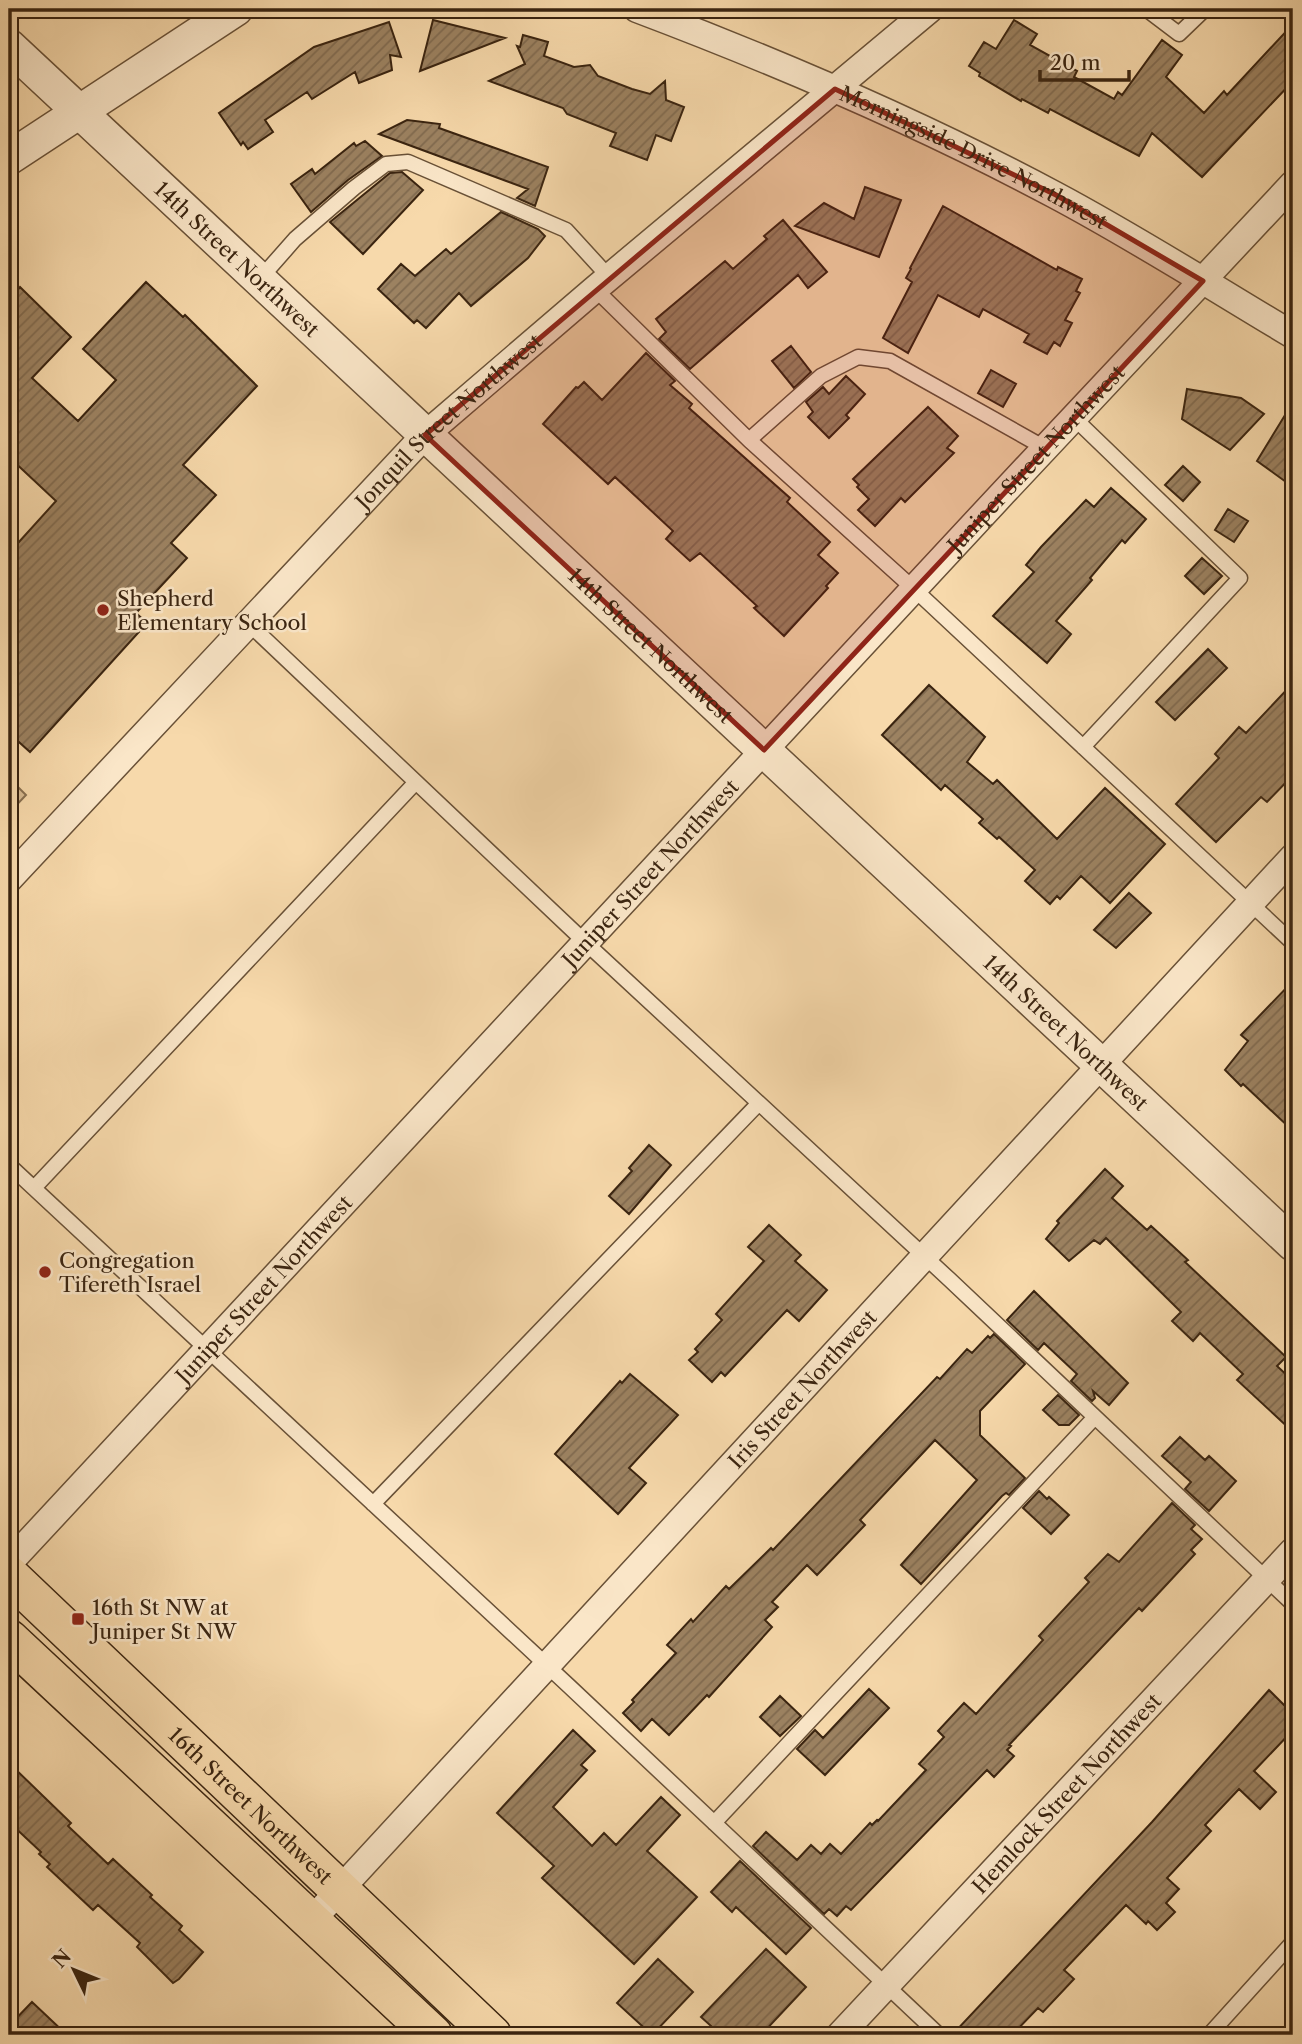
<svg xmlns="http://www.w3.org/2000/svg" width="1302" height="2044" font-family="'Libre Caslon Text',serif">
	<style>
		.park { fill: #d7ba91; stroke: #886f50; stroke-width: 2 }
		.building { fill: url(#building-hatch); stroke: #3a2410; stroke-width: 2 }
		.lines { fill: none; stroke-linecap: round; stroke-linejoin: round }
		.service-casing { stroke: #695137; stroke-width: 17 }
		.minor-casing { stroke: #695137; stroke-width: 29 }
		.tertiary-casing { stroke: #695137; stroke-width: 36 }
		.primary-casing { stroke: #3a2410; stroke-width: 41 }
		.service { stroke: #fae6c8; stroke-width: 14 }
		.minor { stroke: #fae6c8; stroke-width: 26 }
		.tertiary { stroke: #fae6c8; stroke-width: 33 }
		.primary { stroke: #f7d9ab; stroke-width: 38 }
		.marked { fill: #8f2418; fill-opacity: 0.2; stroke: #8f2418; stroke-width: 5; stroke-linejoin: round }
		.poi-dot { fill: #8f2418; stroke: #fae6c8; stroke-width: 2.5 }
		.labels { text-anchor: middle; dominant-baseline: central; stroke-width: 5; stroke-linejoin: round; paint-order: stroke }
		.street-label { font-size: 21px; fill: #3a2410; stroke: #fae6c8 }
		.poi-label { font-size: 21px; fill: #3a2410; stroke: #fae6c8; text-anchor: start }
	</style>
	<defs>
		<pattern id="building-hatch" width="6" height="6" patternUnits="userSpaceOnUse" patternTransform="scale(1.75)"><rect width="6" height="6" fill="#9c8261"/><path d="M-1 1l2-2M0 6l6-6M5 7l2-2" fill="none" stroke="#806a4f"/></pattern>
	</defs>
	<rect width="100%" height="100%" fill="#f7d9ab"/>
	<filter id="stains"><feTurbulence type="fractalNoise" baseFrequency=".00286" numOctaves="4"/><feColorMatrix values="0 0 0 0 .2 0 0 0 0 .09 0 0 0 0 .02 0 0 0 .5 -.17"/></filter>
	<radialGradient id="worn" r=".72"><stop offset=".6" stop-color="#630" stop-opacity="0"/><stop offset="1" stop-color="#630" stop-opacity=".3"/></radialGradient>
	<path class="park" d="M 9,778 L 26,795 L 9,813 Z"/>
	<path class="building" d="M 433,20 L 505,38 L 420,71 Z
		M 1014,20 L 1037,34 L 1030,45 L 1077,71 L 1074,77 L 1114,99 L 1118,92 L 1122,95 L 1162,40 L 1182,55 L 1166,77 L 1204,113 L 1224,91 L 1227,95 L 1293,24 L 1293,81 L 1202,177 L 1152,133 L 1139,156 L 1050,109 L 1048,113 L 1022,99 L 1021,101 L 979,76 L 980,73 L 969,66 L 984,42 L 996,49 Z
		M 389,22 L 401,57 L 390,55 L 392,70 L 359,83 L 355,72 L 312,99 L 307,92 L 265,120 L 273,132 L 248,149 L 243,142 L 241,145 L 219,113 L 314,47 Z
		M 523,35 L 548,42 L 544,56 L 574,67 L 590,65 L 598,76 L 632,89 L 650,94 L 665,81 L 666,100 L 684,107 L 671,141 L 656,135 L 647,160 L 610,146 L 616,133 L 567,114 L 563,108 L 489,81 L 525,64 L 517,46 L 520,47 Z
		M 407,120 L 440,124 L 439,128 L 548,167 L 535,206 L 517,198 L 528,189 L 379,134 Z
		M 365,141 L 382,156 L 348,180 L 311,212 L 291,184 L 312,169 L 315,174 L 354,143 L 356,146 Z
		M 402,172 L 423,190 L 363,254 L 330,222 L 390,173 Z
		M 865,187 L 901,200 L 879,257 L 795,226 L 824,203 L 854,219 Z
		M 943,206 L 1057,270 L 1058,267 L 1082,279 L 1076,291 L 1080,293 L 1065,320 L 1072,323 L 1060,346 L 1054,342 L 1047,354 L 1024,342 L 1029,334 L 983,309 L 979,317 L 938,295 L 908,353 L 883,338 L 912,282 L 906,278 L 911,269 L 910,268 Z
		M 501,212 L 538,229 L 545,236 L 528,258 L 471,306 L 459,293 L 426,328 L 417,320 L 414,323 L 378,289 L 401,264 L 415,276 L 446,249 L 451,254 Z
		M 783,220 L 827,272 L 808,288 L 798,275 L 690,369 L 659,339 L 666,332 L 656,319 L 725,261 L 733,269 L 767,239 L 764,236 Z
		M 146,282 L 183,317 L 185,315 L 257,386 L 183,465 L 216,495 L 171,543 L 187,558 L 136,613 L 147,623 L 30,752 L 9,733 L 9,553 L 56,501 L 9,457 L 9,300 L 20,287 L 71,337 L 32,378 L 78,421 L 116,380 L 83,349 Z
		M 791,346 L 811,372 L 794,388 L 772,361 Z
		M 646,353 L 675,381 L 670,385 L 692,404 L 689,408 L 790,498 L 787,502 L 830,542 L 818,555 L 838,573 L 826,586 L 828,588 L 784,636 L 754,608 L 757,606 L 700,553 L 690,561 L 666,539 L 673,531 L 615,477 L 608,484 L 543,424 L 576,387 L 578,388 L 584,382 L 602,400 Z
		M 991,370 L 1016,384 L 1003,407 L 978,393 Z
		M 846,376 L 865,394 L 846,415 L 849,418 L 829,438 L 808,417 L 813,412 L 806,402 L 823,387 L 829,394 Z
		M 1187,389 L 1241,398 L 1264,414 L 1230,450 L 1182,419 Z
		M 1293,402 L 1293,487 L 1257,461 Z
		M 928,407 L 958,436 L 947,448 L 954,453 L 905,502 L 901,498 L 875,526 L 858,510 L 869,499 L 857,487 L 859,485 L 853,479 Z
		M 1183,466 L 1200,482 L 1183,501 L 1165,485 Z
		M 1111,488 L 1146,519 L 1125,543 L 1122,540 L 1090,578 L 1092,580 L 1056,621 L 1071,634 L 1047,663 L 993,616 L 1034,572 L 1026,565 L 1041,547 L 1086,500 L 1094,507 Z
		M 1228,509 L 1248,521 L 1234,542 L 1215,530 Z
		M 1202,558 L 1222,576 L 1204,594 L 1185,576 Z
		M 1208,649 L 1227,668 L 1175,720 L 1156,702 Z
		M 1293,683 L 1293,775 L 1267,802 L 1261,797 L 1216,842 L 1176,804 L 1219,758 L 1215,754 L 1239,727 L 1246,733 Z
		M 929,685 L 985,737 L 967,762 L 993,784 L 997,780 L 1057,839 L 1105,788 L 1165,844 L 1110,903 L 1081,876 L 1060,899 L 1057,896 L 1050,904 L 1025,881 L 1035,870 L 999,837 L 997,839 L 979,823 L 983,819 L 945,785 L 941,790 L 882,735 Z
		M 1129,893 L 1151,913 L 1116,948 L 1094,930 Z
		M 1293,981 L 1293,1131 L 1243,1084 L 1241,1086 L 1225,1070 L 1248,1041 L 1241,1035 Z
		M 649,1145 L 671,1165 L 629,1214 L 609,1196 L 632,1171 L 629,1168 Z
		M 1105,1169 L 1123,1186 L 1112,1198 L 1147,1230 L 1151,1226 L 1188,1260 L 1185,1262 L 1286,1357 L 1277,1366 L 1293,1381 L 1293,1432 L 1237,1380 L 1243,1374 L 1200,1333 L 1193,1341 L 1172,1321 L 1181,1312 L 1106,1238 L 1100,1244 L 1094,1240 L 1069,1261 L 1046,1239 L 1059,1223 L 1057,1221 Z
		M 769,1225 L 801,1255 L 795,1261 L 827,1290 L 799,1321 L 787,1310 L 725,1376 L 721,1372 L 712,1382 L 689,1360 L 698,1352 L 695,1349 L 722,1320 L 716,1314 L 764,1261 L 748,1247 Z
		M 1034,1291 L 1128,1383 L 1109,1405 L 1093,1391 L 1095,1398 L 1092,1401 L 1071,1381 L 1077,1374 L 1044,1343 L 1038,1350 L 1007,1320 Z
		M 994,1334 L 1025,1364 L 980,1411 L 980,1435 L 1025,1478 L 1009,1495 L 1006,1493 L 1002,1496 L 921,1584 L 901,1565 L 977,1480 L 935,1440 L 860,1520 L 865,1525 L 817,1575 L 807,1565 L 772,1602 L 778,1607 L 765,1620 L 772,1627 L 709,1697 L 707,1695 L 669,1735 L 652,1719 L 641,1731 L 623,1713 L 634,1702 L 632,1700 L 676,1653 L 667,1645 L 691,1619 L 693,1622 L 726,1586 L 729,1589 L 771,1548 L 773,1550 L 937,1377 L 940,1379 L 967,1349 L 972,1353 L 988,1336 L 990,1338 Z
		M 630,1374 L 678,1415 L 629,1468 L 646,1483 L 618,1514 L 555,1454 L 620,1381 L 622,1383 Z
		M 1058,1395 L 1079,1415 L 1069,1425 L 1059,1425 L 1043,1410 Z
		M 1180,1437 L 1205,1460 L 1209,1456 L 1236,1481 L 1209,1511 L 1185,1489 L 1191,1482 L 1162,1456 Z
		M 1039,1491 L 1047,1499 L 1049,1497 L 1069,1515 L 1051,1534 L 1023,1508 Z
		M 1172,1503 L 1195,1525 L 1191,1529 L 1202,1539 L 1191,1550 L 1195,1554 L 1142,1611 L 1139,1608 L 1009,1745 L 1011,1746 L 1007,1750 L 1014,1756 L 994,1777 L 987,1770 L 983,1774 L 851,1910 L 846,1906 L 837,1916 L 829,1909 L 824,1914 L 753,1846 L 766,1832 L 797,1860 L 811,1845 L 821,1854 L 830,1844 L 841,1854 L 870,1823 L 872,1825 L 877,1820 L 878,1821 L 926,1770 L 919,1764 L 944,1737 L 938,1731 L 964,1703 L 976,1714 L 1043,1640 L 1039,1636 L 1089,1582 L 1085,1578 L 1108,1554 L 1119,1562 Z
		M 869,1689 L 889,1708 L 825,1775 L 797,1749 L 815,1730 L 823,1738 Z
		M 1269,1690 L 1293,1714 L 1293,1730 L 1254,1771 L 1276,1792 L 1260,1809 L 1239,1789 L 1205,1825 L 1211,1831 L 1167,1878 L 1179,1889 L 1166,1903 L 1175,1912 L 1157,1930 L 1148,1921 L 1146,1924 L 1126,1905 L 1064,1970 L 1074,1979 L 1043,2012 L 1038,2008 L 1012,2035 L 952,2035 L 1152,1822 Z
		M 780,1696 L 801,1716 L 780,1736 L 760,1717 Z
		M 573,1730 L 595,1751 L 581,1765 L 587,1770 L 553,1807 L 592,1846 L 604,1833 L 616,1845 L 661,1797 L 680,1815 L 647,1851 L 697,1897 L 634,1964 L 542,1878 L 554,1866 L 497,1813 Z
		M 9,1763 L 71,1823 L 68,1826 L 108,1864 L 113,1859 L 152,1895 L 150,1897 L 182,1926 L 179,1930 L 203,1952 L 179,1979 L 173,1983 L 137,1947 L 140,1943 L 98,1905 L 93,1910 L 47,1867 L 50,1864 L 39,1854 L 41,1852 L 9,1822 Z
		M 740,1861 L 811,1928 L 786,1954 L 736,1907 L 732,1912 L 711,1892 Z
		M 766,1949 L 806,1987 L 761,2035 L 721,2035 L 701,2017 Z
		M 658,1959 L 693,1992 L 652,2035 L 617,2003 Z
		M 32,2002 L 67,2035 L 9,2035 L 9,2026 Z"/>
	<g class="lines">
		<defs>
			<path id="service" d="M 1146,9 L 1179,34 L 1205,9
				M 259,280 L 295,239 L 354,188 L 386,164 L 408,162 L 566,230 L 609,277
				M 595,289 L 749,440 L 821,376 L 858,357 L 890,361 L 1045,448
				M 1074,418 L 1240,578 L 1083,747
				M 749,440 L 914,589 L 1293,943
				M 248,623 L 586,943 L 949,1279 L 1293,1604
				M 9,1165 L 569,1686 L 939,2035
				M 34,1188 L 416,782
				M 373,1504 L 759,1103
				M 714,1823 L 1095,1417
				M 1209,2035 L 1293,1942"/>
			<g id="minor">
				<path id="s1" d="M 637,9 C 780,63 920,123 1055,195 C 1136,238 1214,288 1293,335"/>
				<path id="s2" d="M 9,879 L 425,435 L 595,289 L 930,9"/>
				<path id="s3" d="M 9,1563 L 1003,493 L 1293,184"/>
				<path id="s4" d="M 311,1921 L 1293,857"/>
				<path id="s5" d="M 840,2035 L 1293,1551"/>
			</g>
			<g id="tertiary">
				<path id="s6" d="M 9,46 L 1293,1244"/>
				<path d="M 9,158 L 236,9"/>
			</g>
			<g id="primary">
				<path id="s7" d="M 9,1575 L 492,2035"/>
				<path d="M 9,1639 L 433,2035"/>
			</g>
		</defs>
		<use href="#service" class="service-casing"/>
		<use href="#minor" class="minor-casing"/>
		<use href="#tertiary" class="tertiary-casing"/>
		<use href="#primary" class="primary-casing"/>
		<use href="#service" class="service"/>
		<use href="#minor" class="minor"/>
		<use href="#tertiary" class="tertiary"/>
		<use href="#primary" class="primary"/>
	</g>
	<path class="marked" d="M 835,89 L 1056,195 L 1203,281 L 764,750 L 425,435 Z"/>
	<g class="poi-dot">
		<circle cx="103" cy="610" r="7"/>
		<circle cx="45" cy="1272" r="7"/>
		<rect x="71" y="1612" width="14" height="14" rx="3.5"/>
	</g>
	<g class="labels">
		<g class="street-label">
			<text stroke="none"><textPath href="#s1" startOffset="368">Morningside Drive Northwest</textPath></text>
			<text stroke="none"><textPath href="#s6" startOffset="312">14th Street Northwest</textPath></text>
			<text stroke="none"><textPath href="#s2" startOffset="635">Jonquil Street Northwest</textPath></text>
			<text stroke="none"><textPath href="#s3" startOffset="1508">Juniper Street Northwest</textPath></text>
			<text stroke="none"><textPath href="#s6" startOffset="878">14th Street Northwest</textPath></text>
			<text stroke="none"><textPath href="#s3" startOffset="942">Juniper Street Northwest</textPath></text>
			<text stroke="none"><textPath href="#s6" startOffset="1446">14th Street Northwest</textPath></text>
			<text stroke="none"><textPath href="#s3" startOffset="374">Juniper Street Northwest</textPath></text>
			<text stroke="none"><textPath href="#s4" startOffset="724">Iris Street Northwest</textPath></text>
			<text stroke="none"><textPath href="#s5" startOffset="331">Hemlock Street Northwest</textPath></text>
			<text stroke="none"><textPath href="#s7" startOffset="334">16th Street Northwest</textPath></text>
		</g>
		<g class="poi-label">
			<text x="117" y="598">Shepherd<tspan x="117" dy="24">Elementary School</tspan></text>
			<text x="59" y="1260">Congregation<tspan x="59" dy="24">Tifereth Israel</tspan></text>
			<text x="92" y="1607">16th St NW at<tspan x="92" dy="24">Juniper St NW</tspan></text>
		</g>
	</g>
	<rect width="1302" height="2044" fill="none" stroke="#f7d9ab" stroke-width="35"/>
	<rect x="10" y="10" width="1281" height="2023" fill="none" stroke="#3a2410" stroke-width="3.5"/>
	<rect x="18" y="18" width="1267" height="2009" fill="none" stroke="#3a2410" stroke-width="2"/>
	<g transform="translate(74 1970) rotate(313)" stroke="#fae6c8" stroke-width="5" paint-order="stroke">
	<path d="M0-5L12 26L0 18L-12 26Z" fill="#3a2410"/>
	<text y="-10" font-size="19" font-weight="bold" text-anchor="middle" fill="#3a2410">N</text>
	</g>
	<path d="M1040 70v10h89v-10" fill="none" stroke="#3a2410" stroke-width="3.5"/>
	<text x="1050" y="70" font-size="21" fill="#3a2410" stroke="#fae6c8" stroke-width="5" paint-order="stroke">20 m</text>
	<rect width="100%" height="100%" filter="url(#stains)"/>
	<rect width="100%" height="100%" fill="url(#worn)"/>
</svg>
